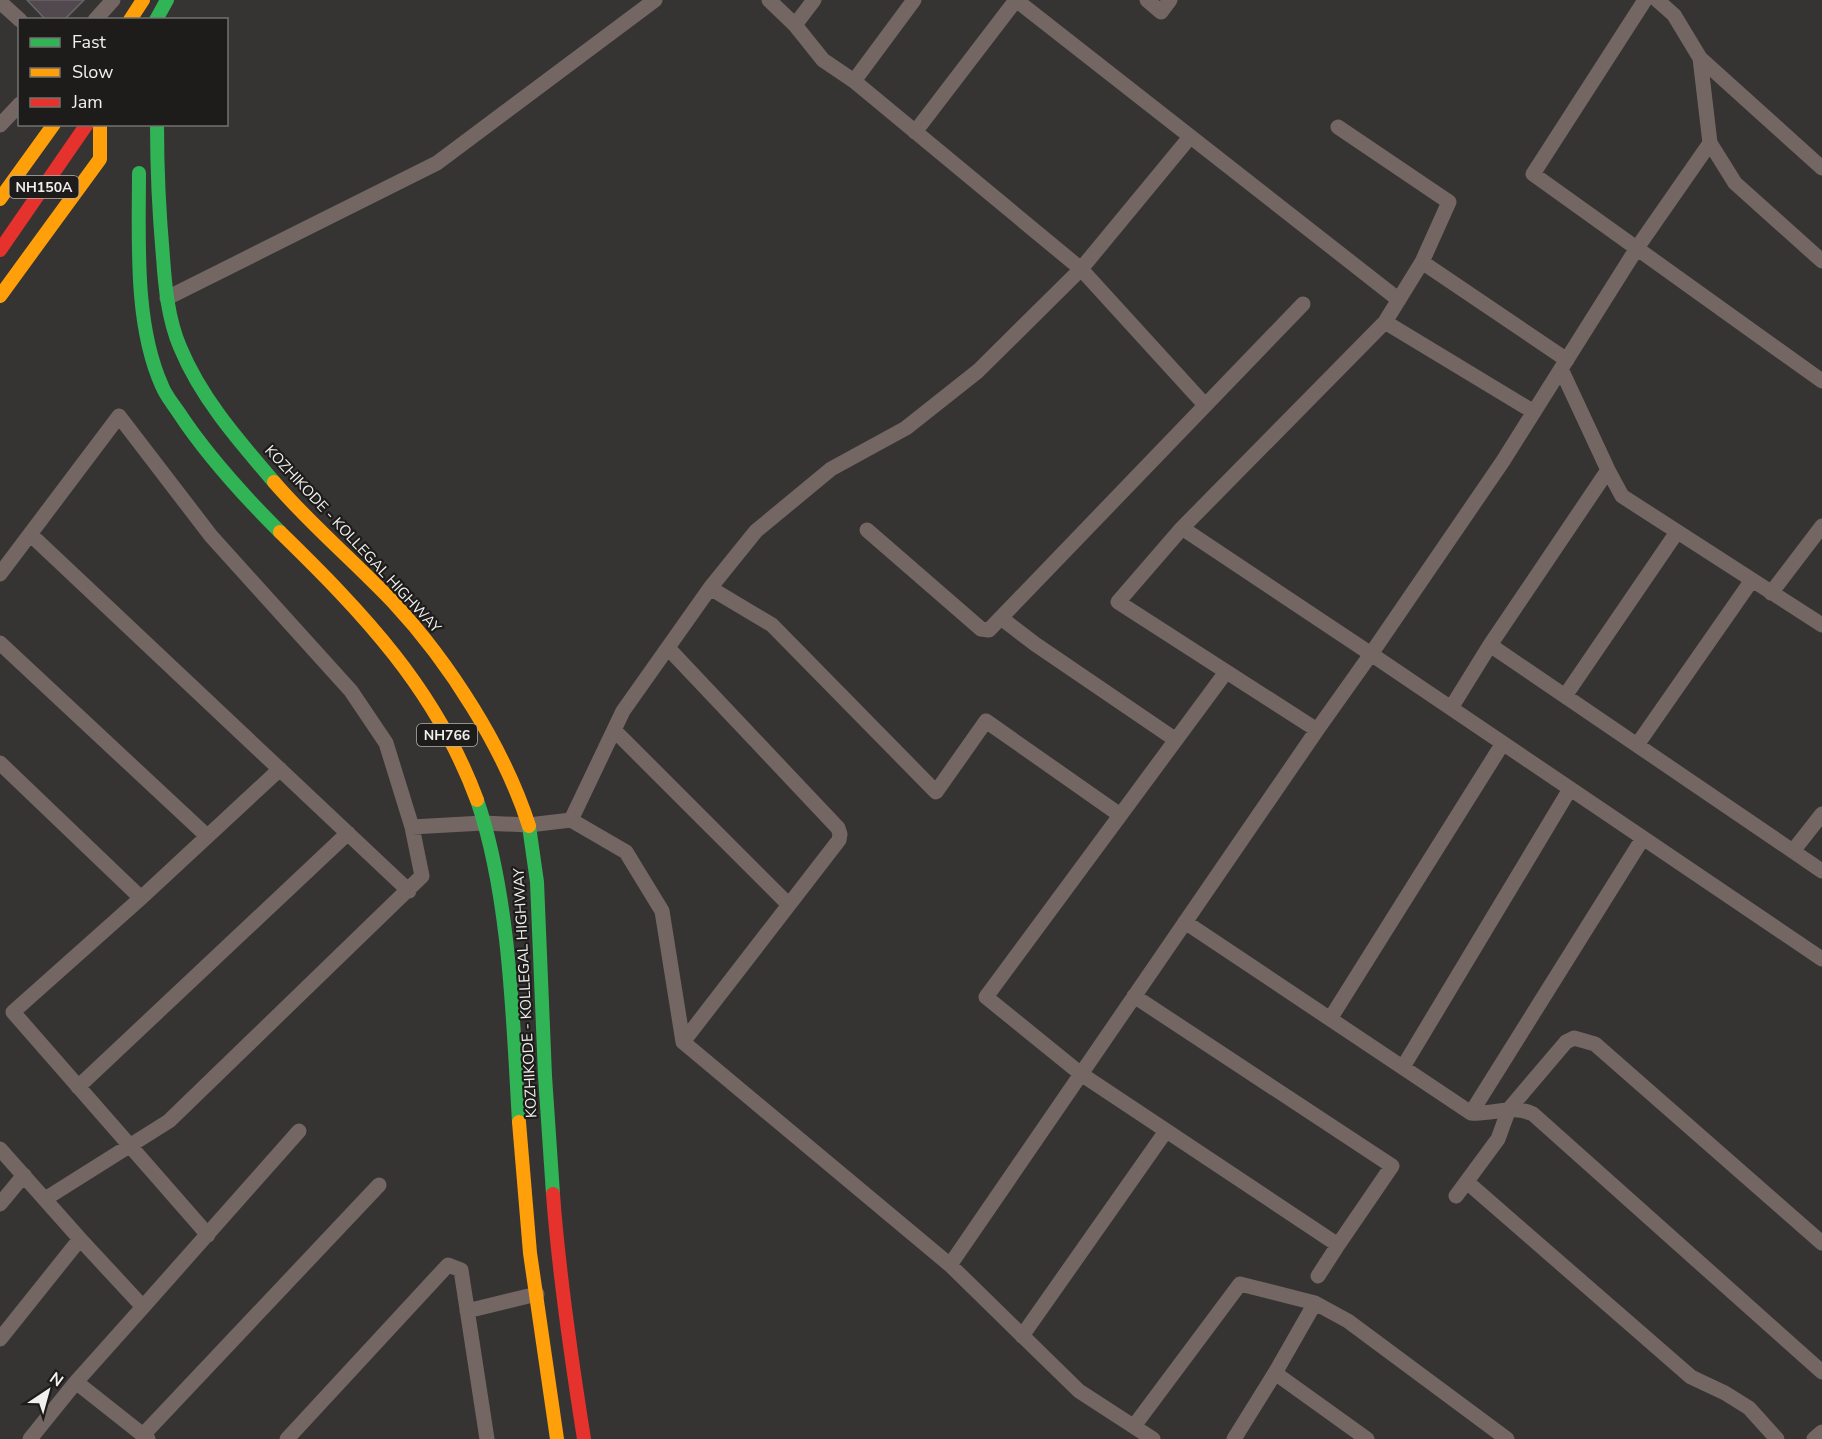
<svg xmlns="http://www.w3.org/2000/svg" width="1822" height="1439" font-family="'Nunito Sans',sans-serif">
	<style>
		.building { fill: #52494e; stroke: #666; stroke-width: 1.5 }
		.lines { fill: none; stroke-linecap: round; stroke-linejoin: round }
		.street { stroke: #746662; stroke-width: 15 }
		.fast { stroke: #30b455; stroke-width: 14 }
		.slow { stroke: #ff9f0a; stroke-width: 14 }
		.jam { stroke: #e5322d; stroke-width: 14 }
		.labels { text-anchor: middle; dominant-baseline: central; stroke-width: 4.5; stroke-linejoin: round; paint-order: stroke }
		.shield { fill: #1d1c1b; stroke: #b1b0af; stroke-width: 1.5 }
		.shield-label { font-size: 14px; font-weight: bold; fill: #f0f0ee }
		.street-label { font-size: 15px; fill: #f0f0ee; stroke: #1d1c1b }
	</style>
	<rect width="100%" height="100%" fill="#353433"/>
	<path class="building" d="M 27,0 L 84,0 L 64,20 L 46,20 Z"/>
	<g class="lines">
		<path class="street" d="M 769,0 L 795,25 L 823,60 L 854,81 L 1081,269 L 1205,405
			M 1016,0 L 1399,300
			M 1147,0 L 1161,12 L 1170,0
			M 1645,0 L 1533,174 L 1822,381
			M 1657,0 L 1674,15 L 1700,58 L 1710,143 L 1735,183 L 1822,261
			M 0,2 L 20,20
			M 95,20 L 113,0
			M 795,25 L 814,0
			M 1700,58 L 1822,168
			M 854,81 L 914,0
			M 0,125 L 20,104
			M 1338,127 L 1449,202 L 1422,262
			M 915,132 L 1016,0
			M 1710,143 L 1637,248 L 1503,461 L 1371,654 L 1822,959
			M 167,298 L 437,163 L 655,0
			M 1385,322 L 1534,412
			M 1561,369 L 1608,470 L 1622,496 L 1822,625
			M 1182,528 L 1371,654 L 1317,730 L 1118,602 L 1182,528 L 1385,322 L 1422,262 L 1567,360
			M 867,530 L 981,629 L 989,630 L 1303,304
			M 30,534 L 409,891
			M 0,574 L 119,416 L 211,536 L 351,691 L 386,743 L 412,827 L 422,876 L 169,1121 L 45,1199
			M 710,588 L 756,531 L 831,469 L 906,428 L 978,371 L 1081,269 L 1190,137
			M 1771,593 L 1822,526
			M 1001,618 L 1035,644 L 1176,740
			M 0,643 L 207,836
			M 1490,645 L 1822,871
			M 668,648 L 838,828 L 840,834 L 839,840 L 683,1042
			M 1565,696 L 1677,532
			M 1451,708 L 1490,645 L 1608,470
			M 614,730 L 788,904
			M 1637,745 L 1752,580
			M 0,763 L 141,898
			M 571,820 L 623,711 L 710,588 L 772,625 L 936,792 L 986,721 L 1120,815
			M 412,827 L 483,823 L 529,825 L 571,820 L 626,852 L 662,911 L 683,1042 L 950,1265 L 1079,1391 L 1153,1439
			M 1793,851 L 1822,814
			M 1185,922 L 1471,1113 L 1643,838
			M 1134,996 L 1392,1166 L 1338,1245 L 1081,1074 L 986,997 L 1226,672
			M 1330,1019 L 1503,743
			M 1403,1067 L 1570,789
			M 78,1087 L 348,833
			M 1471,1113 C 1493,1115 1512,1104 1533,1114 L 1822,1372
			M 0,1149 L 80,1239 L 0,1339
			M 1467,1182 L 1691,1377 L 1725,1393 L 1749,1408 L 1777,1439
			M 1456,1196 L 1498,1139 L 1509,1109 L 1566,1042 L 1574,1038 L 1595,1044 L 1822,1243
			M 0,1204 L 24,1175
			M 208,1235 L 13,1012 L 141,898 L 280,769
			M 950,1265 L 1317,730
			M 1318,1276 L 1338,1245
			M 143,1307 L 299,1131
			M 467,1311 L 537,1294
			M 1022,1336 L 1166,1131
			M 1275,1373 L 1367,1439
			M 76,1382 L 148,1439
			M 1134,1426 L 1240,1284 L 1315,1303 L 1348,1321 L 1507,1439
			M 143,1435 L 379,1185
			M 30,1439 L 76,1382 L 143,1307 L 80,1239
			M 287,1439 L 448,1265 L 461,1270 L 487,1439
			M 1234,1439 L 1275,1373 L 1315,1303
			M 1814,1439 L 1822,1432"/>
		<path class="fast" d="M 156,20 L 167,0
			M 157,124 C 157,169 159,212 163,257 C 165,286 168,319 180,347 C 201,398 238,440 274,482
			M 139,173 C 139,240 134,324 162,386 C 166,396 173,404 179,413 C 208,457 243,495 280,532
			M 477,800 C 510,896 513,1021 519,1122
			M 529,826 L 537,882 L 545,1076 L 553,1194"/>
		<path class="slow" d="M 130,20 L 143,0
			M 0,199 L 54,124
			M 0,296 L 100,159 L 100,124
			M 274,482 C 310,524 354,561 393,602 C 449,662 504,748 529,826
			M 280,532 C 363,613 436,689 477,800
			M 519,1122 L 530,1253 L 557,1439"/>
		<path class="jam" d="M 0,250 L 87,124
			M 553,1194 C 559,1276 571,1357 584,1439"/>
	</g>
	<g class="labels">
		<g class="shield">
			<rect x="9.5" y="176" width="69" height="22" rx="4.5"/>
			<rect x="417" y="724" width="60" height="22" rx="4.5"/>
		</g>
		<g class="shield-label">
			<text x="44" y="187">NH150A</text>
			<text x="447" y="735">NH766</text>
		</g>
		<g class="street-label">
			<text transform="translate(353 539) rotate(47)">KOZHIKODE - KOLLEGAL HIGHWAY</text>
			<text transform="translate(525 993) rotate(-93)">KOZHIKODE - KOLLEGAL HIGHWAY</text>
		</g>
	</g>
	<rect x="18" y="18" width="210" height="108" fill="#1d1c1b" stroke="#71716f" stroke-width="1.5"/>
	<rect x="30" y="38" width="30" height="9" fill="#30b455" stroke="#71716f" stroke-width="1.5"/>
	<text x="72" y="48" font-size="18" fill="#f0f0ee">Fast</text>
	<rect x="30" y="68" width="30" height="9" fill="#ff9f0a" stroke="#71716f" stroke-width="1.5"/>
	<text x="72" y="78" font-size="18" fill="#f0f0ee">Slow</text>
	<rect x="30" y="98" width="30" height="9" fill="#e5322d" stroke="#71716f" stroke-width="1.5"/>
	<text x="72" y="108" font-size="18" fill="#f0f0ee">Jam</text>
	<g transform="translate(48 1391) rotate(36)" stroke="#1d1c1b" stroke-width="4.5" paint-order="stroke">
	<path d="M0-4.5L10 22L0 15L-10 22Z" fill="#f0f0ee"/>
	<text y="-9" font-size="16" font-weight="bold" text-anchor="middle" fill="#f0f0ee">N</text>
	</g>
</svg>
